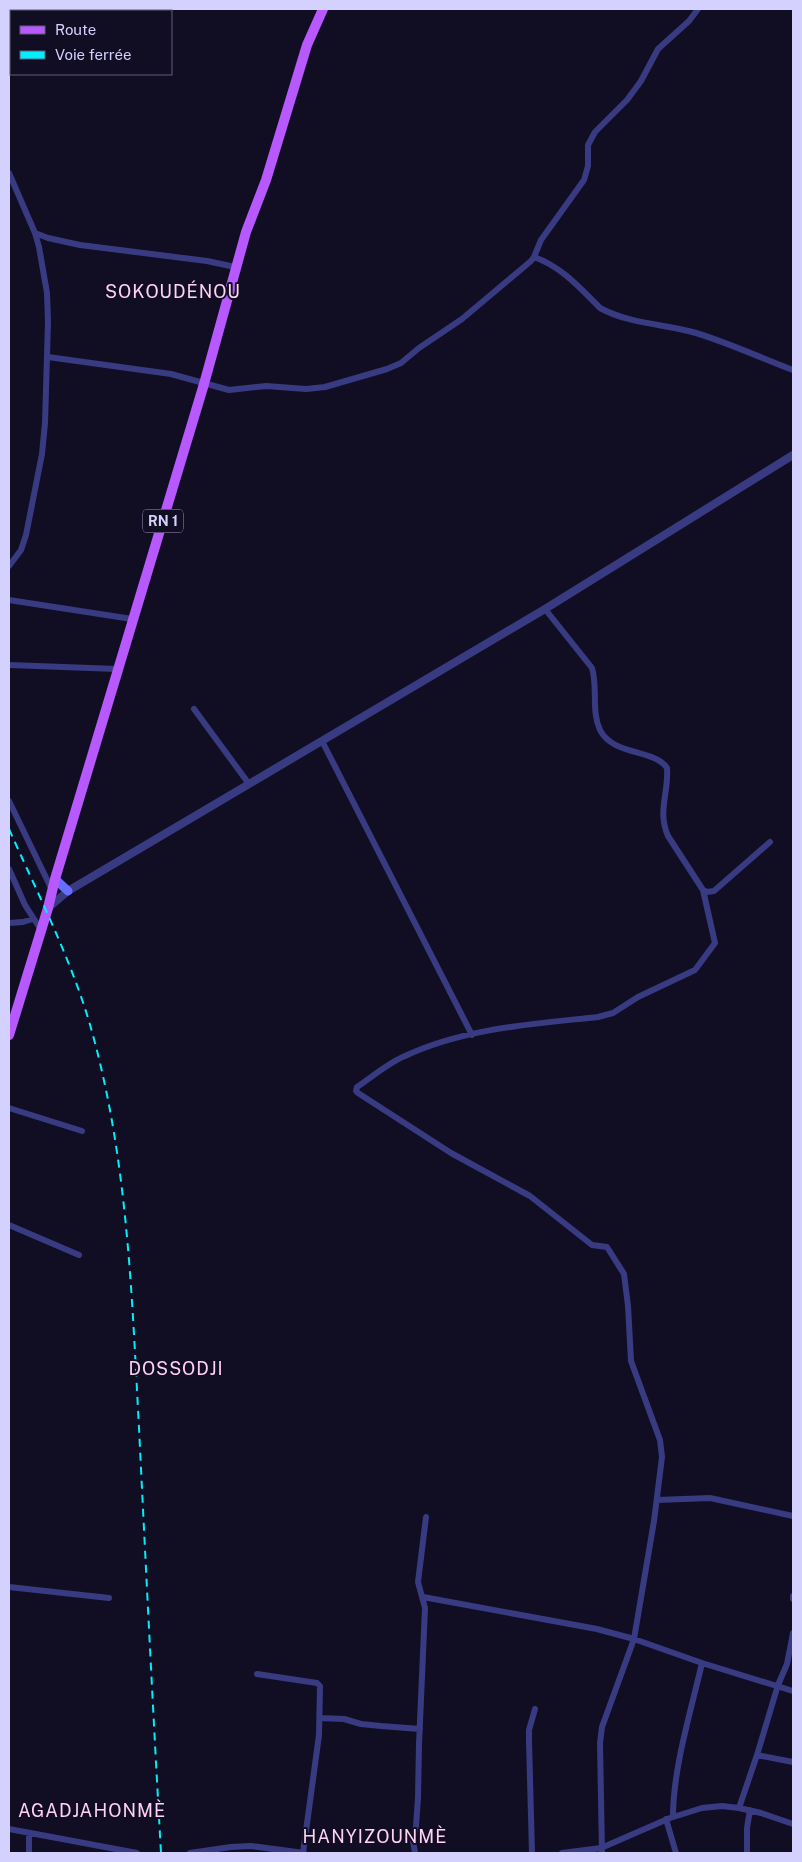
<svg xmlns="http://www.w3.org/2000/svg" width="802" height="1862" font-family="'Public Sans',sans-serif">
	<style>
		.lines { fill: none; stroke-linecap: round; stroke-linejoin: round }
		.minor { stroke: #393b82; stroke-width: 6 }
		.tertiary { stroke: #393b82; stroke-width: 8 }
		.secondary { stroke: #696dfe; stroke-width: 9 }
		.primary { stroke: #b759fe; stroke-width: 10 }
		.rail { stroke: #01effa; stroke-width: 2; stroke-dasharray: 8 6; stroke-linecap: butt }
		.labels { text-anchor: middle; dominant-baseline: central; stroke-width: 4; stroke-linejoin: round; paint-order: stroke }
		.shield { fill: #110e24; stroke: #9a96bd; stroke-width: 1 }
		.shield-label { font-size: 14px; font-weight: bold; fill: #d4d1ff }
		.quarter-label { font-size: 18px; letter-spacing: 1px; fill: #ffd3f1; stroke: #110e24 }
	</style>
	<rect width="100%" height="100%" fill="#110e24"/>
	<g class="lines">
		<path class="minor" d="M 9,48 L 11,49
			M 9,173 L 35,233 L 39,247 L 47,293 L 48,322 L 45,423 L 42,454 L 26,535 L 21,550 L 9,566
			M 35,233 L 48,238 L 80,245 L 207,261 L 235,267
			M 534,257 C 562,267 580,288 600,308 C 629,324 665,324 696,333 C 729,343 761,358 793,370
			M 48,357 L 171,374 L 229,390 L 266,386 L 306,389 L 325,387 L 387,369 L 401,363 L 419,348 L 462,319 L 531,261 L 534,257 L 541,240 L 584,180 L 588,166 L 588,145 L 595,132 L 627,100 L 641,81 L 658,49 L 689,21 L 698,9
			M 9,600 L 132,619
			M 545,609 L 592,668 C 598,688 591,711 600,730 C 613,756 655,749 667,768 C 669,793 657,811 668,836 L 703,890 L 707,892 L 714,891 L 770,842
			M 9,665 L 117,669
			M 194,709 L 249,784
			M 322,741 L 472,1035
			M 9,801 L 52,890
			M 9,869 L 25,905 L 41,930
			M 9,923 L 23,922 L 33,919
			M 9,1108 L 82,1131
			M 9,1225 L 79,1255
			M 657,1500 L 710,1498 L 793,1516
			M 9,1587 L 109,1598
			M 793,1596 L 793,1599
			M 423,1597 L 597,1629 L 634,1639 L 702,1663 L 793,1691
			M 257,1674 L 317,1683 L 320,1686 L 319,1735 L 303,1853
			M 320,1718 L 344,1719 L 361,1724 L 381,1726 L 420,1729
			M 757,1755 L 793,1762
			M 739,1808 L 757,1755 L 778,1685 L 787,1664 L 793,1633
			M 673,1817 C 673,1768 691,1711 702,1663
			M 666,1819 L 676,1853
			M 9,1829 L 137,1853
			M 29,1833 L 29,1853
			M 190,1853 L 231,1847 L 251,1846 L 304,1853
			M 415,1853 L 413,1841 L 416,1826 L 418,1798 L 419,1744 L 425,1608 L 418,1582 L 426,1517
			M 532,1853 L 529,1741 L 529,1730 L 535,1709
			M 562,1853 L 601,1848 L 670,1818 L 702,1808 L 722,1806 L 739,1808 L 761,1813 L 793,1824
			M 602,1853 L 600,1743 L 602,1727 L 634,1639 L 654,1521 L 662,1457 L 660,1440 L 631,1361 L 628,1306 L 624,1274 L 607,1247 L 592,1245 L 530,1196 L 451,1153 L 358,1093 L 356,1091 L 357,1087 C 372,1077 388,1063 405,1056 C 465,1028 533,1024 598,1017 L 613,1013 L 638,997 L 695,970 L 715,943 L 703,890
			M 747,1853 L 747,1828 L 750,1810"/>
		<path class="tertiary" d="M 48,908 L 68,891 L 545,609 L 793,455"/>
		<path class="secondary" d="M 55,879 L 68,891"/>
		<path class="primary" d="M 9,1035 L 48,908 L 55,879 L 204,384 L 246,232 L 266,180 L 307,45 L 323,9"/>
		<path class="rail" d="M 9,829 C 40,899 76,968 95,1043 C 128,1169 132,1299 139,1428 C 146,1570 153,1712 161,1853"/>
	</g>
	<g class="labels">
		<rect class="shield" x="143" y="509.5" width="40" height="23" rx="4"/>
		<g class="shield-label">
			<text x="163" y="521">RN 1</text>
		</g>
		<g class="quarter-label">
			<text x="173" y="291">SOKOUDÉNOU</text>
			<text x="176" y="1368">DOSSODJI</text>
			<text x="92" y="1810">AGADJAHONMÈ</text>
			<text x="375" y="1836">HANYIZOUNMÈ</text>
		</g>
	</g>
	<rect width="802" height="1862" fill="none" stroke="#d4d1ff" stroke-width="20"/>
	<rect x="10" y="10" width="162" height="65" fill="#110e24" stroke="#5f5c7c"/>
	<rect x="20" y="26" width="25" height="8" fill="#b759fe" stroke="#5f5c7c"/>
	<text x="55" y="35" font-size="15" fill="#d4d1ff">Route</text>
	<rect x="20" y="51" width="25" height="8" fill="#01effa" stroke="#5f5c7c"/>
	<text x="55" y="60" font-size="15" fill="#d4d1ff">Voie ferrée</text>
</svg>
